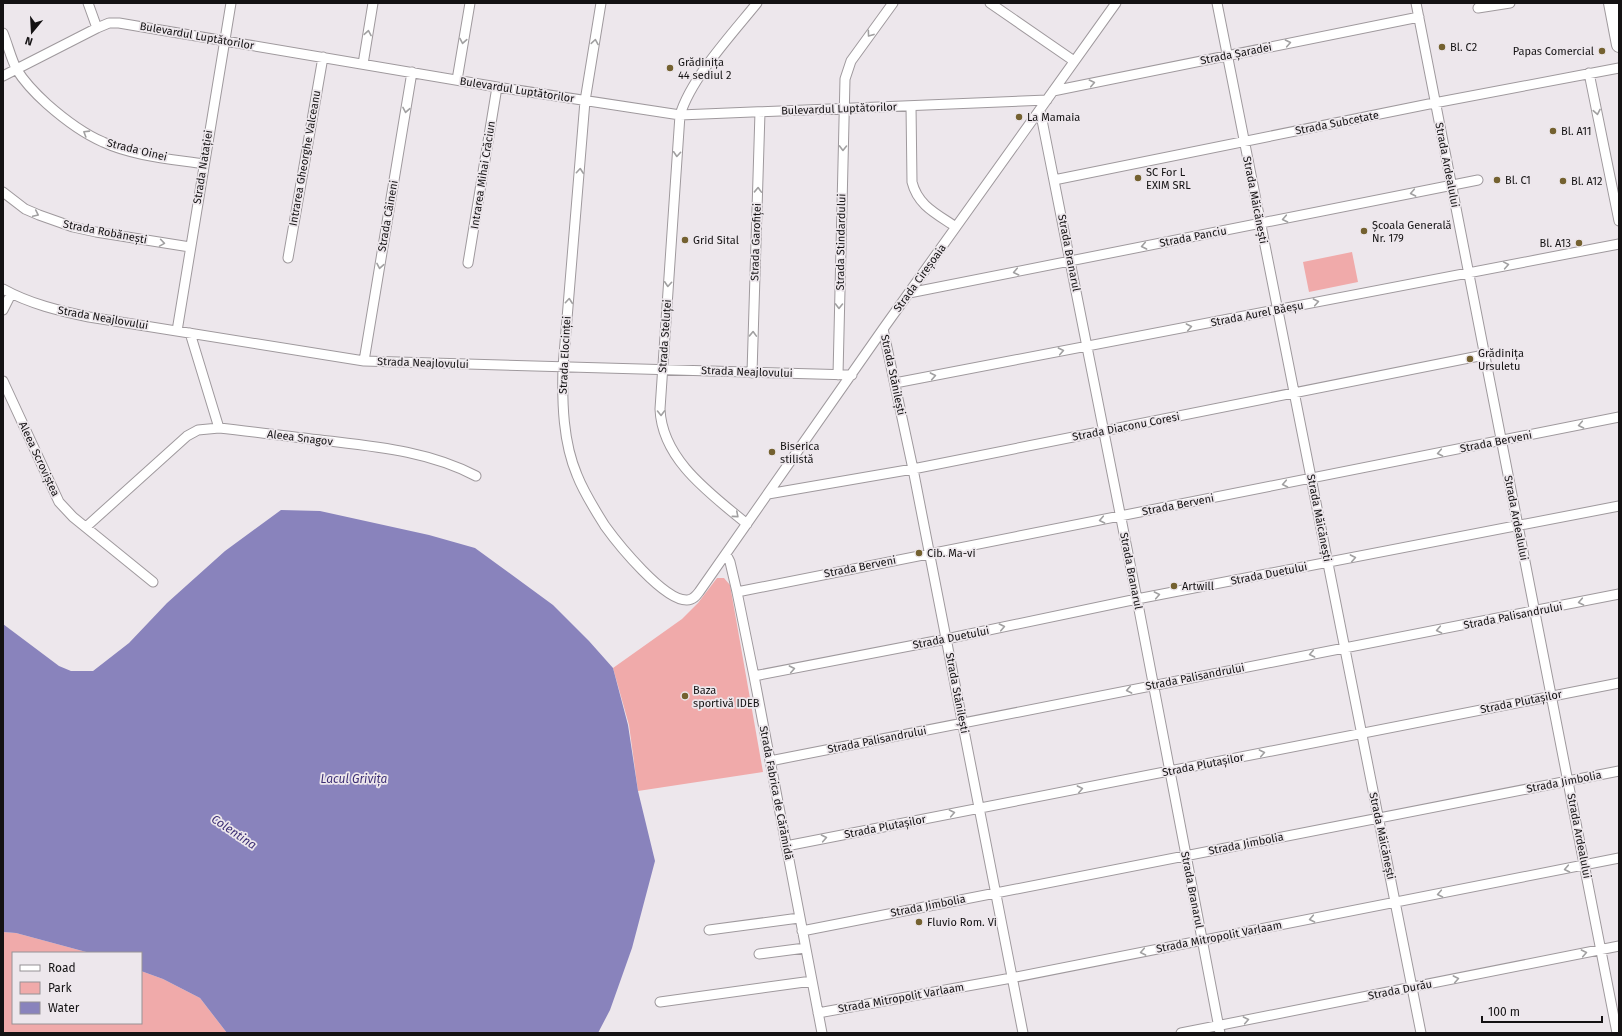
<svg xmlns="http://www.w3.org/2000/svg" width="1622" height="1036" font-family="'Fira Sans',sans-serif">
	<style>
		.green { fill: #f0aaaa }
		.water { fill: #8983bc }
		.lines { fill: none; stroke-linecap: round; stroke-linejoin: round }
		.street-casing { stroke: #9f999d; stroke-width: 11 }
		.primary-casing { stroke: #9f999d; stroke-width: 16 }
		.street { stroke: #fff; stroke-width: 9 }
		.primary { stroke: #fff; stroke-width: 14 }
		.oneway { stroke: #a1a0a1 }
		.poi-dot { fill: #746130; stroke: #ede7ec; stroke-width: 1.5 }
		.labels { text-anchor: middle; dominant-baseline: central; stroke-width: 3.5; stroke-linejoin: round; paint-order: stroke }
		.street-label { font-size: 11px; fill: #141213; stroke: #ede7ec }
		.poi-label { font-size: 11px; fill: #141213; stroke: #ede7ec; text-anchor: start }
		.water-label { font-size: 12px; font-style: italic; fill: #3c2e74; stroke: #ede7ec }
	</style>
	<rect width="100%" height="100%" fill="#ede7ec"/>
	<path class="green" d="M 1352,252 L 1358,282 L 1309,292 L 1303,262 Z
		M 717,578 L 724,578 L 730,585 L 763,772 L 638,791 L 629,725 L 613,668 L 682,619 L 698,603 Z
		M 3,932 L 16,933 L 90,953 L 13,953 L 13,1023 L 141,1023 L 141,971 L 163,979 L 200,998 L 227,1033 L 3,1033 Z"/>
	<path class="water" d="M 281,510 L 320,511 L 429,535 L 475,548 L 553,605 L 589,641 L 613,668 L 628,725 L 638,791 L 655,861 L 632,948 L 610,1010 L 598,1033 L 227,1033 L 200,998 L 163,979 L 141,971 L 141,953 L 90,953 L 16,933 L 3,932 L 3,624 L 59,666 L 71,671 L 93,671 L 129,643 L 167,603 L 225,551 Z"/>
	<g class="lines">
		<defs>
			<path id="street" d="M 88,3 L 97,28
				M 601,3 L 585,101 L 563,367 C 562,403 563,442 577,475 C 584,493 595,510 605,526 C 618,544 664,601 687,600 C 693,600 696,596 699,592 L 883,329 L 1116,3
				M 990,3 L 1074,61
				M 1217,3 L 1421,1033
				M 1416,3 L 1617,1033
				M 1478,8 L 1510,3
				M 3,33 C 8,45 11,59 17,70 C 25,83 36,94 47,104 C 64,119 82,133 103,142 C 133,156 171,159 204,164
				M 363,64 L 373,3
				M 1589,73 L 1619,221
				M 3,76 L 97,28 L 109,23 L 119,23 L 497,87 L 680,115 L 1047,100
				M 457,80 L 470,3
				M 1053,91 L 1419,17
				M 911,106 L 912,182 C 918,206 937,214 956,227
				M 1040,110 L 1137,599 L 1220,1033
				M 1054,180 L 1429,104 L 1619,68
				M 3,192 L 25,209 L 39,215 L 73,227 L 96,232 L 190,247
				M 288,258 L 323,57
				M 468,263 L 497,87
				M 3,289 C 30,304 60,311 89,317 L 364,361 L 852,375
				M 909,293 L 1478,180
				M 3,310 L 11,294
				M 883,329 L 913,469 L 1023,1033
				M 177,331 L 231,3
				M 190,333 L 219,428 C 256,432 292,437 329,441 C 380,447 430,452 476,476
				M 364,361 L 412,72
				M 752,373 L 760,112
				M 838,375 L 845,79 L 851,61 L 893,3
				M 3,381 L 59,502 L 73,517 L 153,582
				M 895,383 L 1619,244
				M 768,494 L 913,469 L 1484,355
				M 747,524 C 711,494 662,460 660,409 L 680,115 C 691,78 732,34 757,3
				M 86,527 L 187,436 L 198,430 L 219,428
				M 726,554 L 730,562 L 737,592 L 754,676 L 822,1033
				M 737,592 L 1619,417
				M 754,676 L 946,639 L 1137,599 L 1619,506
				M 770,761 L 1619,594
				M 786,846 L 1619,683
				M 709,930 L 799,918
				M 802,931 L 1619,771
				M 759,954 L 805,948
				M 660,1002 L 812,981
				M 818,1013 L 1006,979 L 1619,858
				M 1181,1033 L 1619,946"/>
			<path id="primary" d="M 1611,3 L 1619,45"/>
		</defs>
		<use href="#street" class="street-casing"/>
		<use href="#primary" class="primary-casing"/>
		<use href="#street" class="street"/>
		<use href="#primary" class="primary"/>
	</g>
	<defs><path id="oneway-chevron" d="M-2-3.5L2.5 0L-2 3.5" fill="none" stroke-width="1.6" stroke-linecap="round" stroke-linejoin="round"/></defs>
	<g class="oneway">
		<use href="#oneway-chevron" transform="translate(368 33) rotate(-80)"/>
		<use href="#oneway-chevron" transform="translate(870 34) rotate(126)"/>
		<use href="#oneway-chevron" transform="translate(463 41) rotate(100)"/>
		<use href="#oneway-chevron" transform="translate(595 42) rotate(-81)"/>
		<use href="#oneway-chevron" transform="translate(1288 43) rotate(-11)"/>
		<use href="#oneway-chevron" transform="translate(1092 83) rotate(-12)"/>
		<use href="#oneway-chevron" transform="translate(406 110) rotate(100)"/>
		<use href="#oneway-chevron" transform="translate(1597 112) rotate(79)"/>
		<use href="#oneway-chevron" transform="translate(86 133) rotate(-148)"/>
		<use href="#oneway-chevron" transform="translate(843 148) rotate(91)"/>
		<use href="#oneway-chevron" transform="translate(677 154) rotate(94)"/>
		<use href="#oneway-chevron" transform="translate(580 171) rotate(-85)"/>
		<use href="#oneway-chevron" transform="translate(758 190) rotate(-88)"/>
		<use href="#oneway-chevron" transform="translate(1413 193) rotate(169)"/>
		<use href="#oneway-chevron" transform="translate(36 214) rotate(25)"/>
		<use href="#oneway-chevron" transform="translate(1285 219) rotate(169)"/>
		<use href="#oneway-chevron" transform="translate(162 243) rotate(9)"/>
		<use href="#oneway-chevron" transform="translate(1144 246) rotate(169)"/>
		<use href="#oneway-chevron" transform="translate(1506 265) rotate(-10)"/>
		<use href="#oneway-chevron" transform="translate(380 266) rotate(100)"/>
		<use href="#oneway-chevron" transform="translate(1016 272) rotate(168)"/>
		<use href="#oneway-chevron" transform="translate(668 284) rotate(94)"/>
		<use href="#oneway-chevron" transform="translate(569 301) rotate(-85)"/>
		<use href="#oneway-chevron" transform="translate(1316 302) rotate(-11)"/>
		<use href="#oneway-chevron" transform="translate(839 306) rotate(91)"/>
		<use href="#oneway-chevron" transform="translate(1189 327) rotate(-11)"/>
		<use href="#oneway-chevron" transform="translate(753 334) rotate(-88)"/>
		<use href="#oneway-chevron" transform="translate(1061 351) rotate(-11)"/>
		<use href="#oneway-chevron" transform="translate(933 376) rotate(-11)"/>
		<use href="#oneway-chevron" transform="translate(661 413) rotate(89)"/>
		<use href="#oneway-chevron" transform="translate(1581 425) rotate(169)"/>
		<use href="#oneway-chevron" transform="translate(1440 453) rotate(169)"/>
		<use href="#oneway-chevron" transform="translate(1285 484) rotate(169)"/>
		<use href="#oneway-chevron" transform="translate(736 515) rotate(41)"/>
		<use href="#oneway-chevron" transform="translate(1102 520) rotate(169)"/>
		<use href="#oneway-chevron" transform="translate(1353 558) rotate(-11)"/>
		<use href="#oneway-chevron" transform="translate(1157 595) rotate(-11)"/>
		<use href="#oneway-chevron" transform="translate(1581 602) rotate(169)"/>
		<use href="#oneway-chevron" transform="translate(1002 627) rotate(-12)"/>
		<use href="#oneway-chevron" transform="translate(1439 630) rotate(169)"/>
		<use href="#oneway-chevron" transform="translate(1312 654) rotate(169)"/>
		<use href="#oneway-chevron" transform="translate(792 669) rotate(-11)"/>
		<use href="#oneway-chevron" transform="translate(1129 690) rotate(169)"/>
		<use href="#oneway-chevron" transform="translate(1262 753) rotate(-11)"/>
		<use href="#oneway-chevron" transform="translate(1080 789) rotate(-11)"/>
		<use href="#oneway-chevron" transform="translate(952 813) rotate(-11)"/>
		<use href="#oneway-chevron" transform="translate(824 838) rotate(-11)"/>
		<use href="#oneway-chevron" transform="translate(1567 869) rotate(169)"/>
		<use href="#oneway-chevron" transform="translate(1440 894) rotate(169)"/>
		<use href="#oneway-chevron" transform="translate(1312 919) rotate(169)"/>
		<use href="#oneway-chevron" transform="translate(1143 952) rotate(169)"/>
		<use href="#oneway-chevron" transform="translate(1584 953) rotate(-11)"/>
		<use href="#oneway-chevron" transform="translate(1456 979) rotate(-11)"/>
		<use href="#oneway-chevron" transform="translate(1246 1020) rotate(-11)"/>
	</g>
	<g class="poi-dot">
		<circle cx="1442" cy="47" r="4"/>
		<circle cx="1602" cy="51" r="4"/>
		<circle cx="670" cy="68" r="4"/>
		<circle cx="1019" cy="117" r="4"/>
		<circle cx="1553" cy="131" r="4"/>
		<circle cx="1138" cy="178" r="4"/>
		<circle cx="1497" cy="180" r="4"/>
		<circle cx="1563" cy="181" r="4"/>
		<circle cx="1364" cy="231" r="4"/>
		<circle cx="685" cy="240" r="4"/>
		<circle cx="1579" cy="243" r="4"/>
		<circle cx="1470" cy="359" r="4"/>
		<circle cx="772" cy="452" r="4"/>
		<circle cx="919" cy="553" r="4"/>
		<circle cx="1174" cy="586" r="4"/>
		<circle cx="685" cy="696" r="4"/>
		<circle cx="919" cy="922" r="4"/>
	</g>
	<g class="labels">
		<g class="street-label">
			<text transform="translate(197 36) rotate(10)">Bulevardul Luptătorilor</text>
			<text transform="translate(1236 54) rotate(-11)">Strada Șaradei</text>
			<text transform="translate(517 90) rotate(9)">Bulevardul Luptătorilor</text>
			<text transform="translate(839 109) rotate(-2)">Bulevardul Luptătorilor</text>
			<text transform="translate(1337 123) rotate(-11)">Strada Subcetate</text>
			<text transform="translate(137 150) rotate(14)">Strada Oinei</text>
			<text transform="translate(305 158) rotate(-80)">Intrarea Gheorghe Valceanu</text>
			<text transform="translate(1447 165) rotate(79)">Strada Ardealului</text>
			<text transform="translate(203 167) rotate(-81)">Strada Natației</text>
			<text transform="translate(483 175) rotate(-81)">Intrarea Mihai Crăciun</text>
			<text transform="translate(1255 200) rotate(79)">Strada Măicănești</text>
			<text transform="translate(388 216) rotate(-80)">Strada Câineni</text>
			<text transform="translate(105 232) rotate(11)">Strada Robănești</text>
			<text transform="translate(1193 237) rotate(-11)">Strada Panciu</text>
			<text transform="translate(756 242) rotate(-88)">Strada Garofiței</text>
			<text transform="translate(841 242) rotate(-89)">Strada Stindardului</text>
			<text transform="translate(1069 253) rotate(79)">Strada Branarul</text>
			<text transform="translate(920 278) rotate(-54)">Strada Cireșoaia</text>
			<text transform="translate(1257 314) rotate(-11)">Strada Aurel Băeșu</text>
			<text transform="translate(103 318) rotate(10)">Strada Neajlovului</text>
			<text transform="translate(665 336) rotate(-86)">Strada Steluței</text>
			<text transform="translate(565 355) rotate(-87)">Strada Elocinței</text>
			<text transform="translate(423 363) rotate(2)">Strada Neajlovului</text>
			<text transform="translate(747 372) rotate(2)">Strada Neajlovului</text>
			<text transform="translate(893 375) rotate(78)">Strada Stănilești</text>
			<text transform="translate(1126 427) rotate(-11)">Strada Diaconu Coresi</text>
			<text transform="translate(300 438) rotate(7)">Aleea Snagov</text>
			<text transform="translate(1496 442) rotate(-11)">Strada Berveni</text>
			<text transform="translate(39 459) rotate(65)">Aleea Scroviștea</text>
			<text transform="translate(1178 505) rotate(-11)">Strada Berveni</text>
			<text transform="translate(1319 518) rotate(79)">Strada Măicănești</text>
			<text transform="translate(1516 518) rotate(79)">Strada Ardealului</text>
			<text transform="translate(860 567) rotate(-11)">Strada Berveni</text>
			<text transform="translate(1131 571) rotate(79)">Strada Branarul</text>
			<text transform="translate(1269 574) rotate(-11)">Strada Duetului</text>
			<text transform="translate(1513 616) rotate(-11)">Strada Palisandrului</text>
			<text transform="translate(951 638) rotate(-11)">Strada Duetului</text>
			<text transform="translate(1195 677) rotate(-11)">Strada Palisandrului</text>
			<text transform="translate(957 693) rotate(79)">Strada Stănilești</text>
			<text transform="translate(1521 702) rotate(-11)">Strada Plutașilor</text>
			<text transform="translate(877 740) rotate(-11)">Strada Palisandrului</text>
			<text transform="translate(1203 765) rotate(-11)">Strada Plutașilor</text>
			<text transform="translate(1564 782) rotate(-11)">Strada Jimbolia</text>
			<text transform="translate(776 793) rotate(79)">Strada Fabrica de Cărămidă</text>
			<text transform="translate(885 827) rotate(-11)">Strada Plutașilor</text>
			<text transform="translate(1382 836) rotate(78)">Strada Măicănești</text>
			<text transform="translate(1579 836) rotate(79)">Strada Ardealului</text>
			<text transform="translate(1246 844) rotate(-11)">Strada Jimbolia</text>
			<text transform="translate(1192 890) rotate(79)">Strada Branarul</text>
			<text transform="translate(928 906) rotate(-11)">Strada Jimbolia</text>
			<text transform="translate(1219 937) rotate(-11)">Strada Mitropolit Varlaam</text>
			<text transform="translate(1400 990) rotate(-11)">Strada Durău</text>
			<text transform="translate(901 998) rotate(-10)">Strada Mitropolit Varlaam</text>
		</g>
		<g class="poi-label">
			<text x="1450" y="47">Bl. C2</text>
			<text x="1594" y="51" text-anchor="end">Papas Comercial</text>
			<text x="678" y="62">Grădinița<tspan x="678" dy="13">44 sediul 2</tspan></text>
			<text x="1027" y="117">La Mamaia</text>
			<text x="1561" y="131">Bl. A11</text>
			<text x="1146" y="172">SC For L<tspan x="1146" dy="13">EXIM SRL</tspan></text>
			<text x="1505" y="180">Bl. C1</text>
			<text x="1571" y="181">Bl. A12</text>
			<text x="1372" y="225">Școala Generală<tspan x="1372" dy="13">Nr. 179</tspan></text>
			<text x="693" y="240">Grid Sital</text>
			<text x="1571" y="243" text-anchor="end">Bl. A13</text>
			<text x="1478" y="353">Grădinița<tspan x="1478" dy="13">Ursuletu</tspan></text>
			<text x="780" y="446">Biserica<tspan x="780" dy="13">stilistă</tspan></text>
			<text x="927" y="553">Cib. Ma-vi</text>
			<text x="1182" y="586">Artwill</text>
			<text x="693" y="690">Baza<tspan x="693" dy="13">sportivă IDEB</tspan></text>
			<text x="927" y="922">Fluvio Rom. Vi</text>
		</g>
		<g class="water-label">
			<text x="354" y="779">Lacul Grivița</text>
			<text transform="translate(234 832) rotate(34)">Colentina</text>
		</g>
	</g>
	<rect width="1622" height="1036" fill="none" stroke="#141213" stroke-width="8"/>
	<rect x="12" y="952" width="130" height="72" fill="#ede7ec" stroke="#969295"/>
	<rect x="20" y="965" width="20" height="6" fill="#ffffff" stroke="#969295"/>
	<text x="48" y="972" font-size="12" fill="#141213">Road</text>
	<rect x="20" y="982" width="20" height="12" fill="#f0aaaa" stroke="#969295"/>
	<text x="48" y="992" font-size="12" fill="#141213">Park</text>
	<rect x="20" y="1002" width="20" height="12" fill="#8983bc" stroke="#969295"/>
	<text x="48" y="1012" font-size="12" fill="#141213">Water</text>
	<g transform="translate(32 32) rotate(198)" stroke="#ede7ec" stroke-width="3" paint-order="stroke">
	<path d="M0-3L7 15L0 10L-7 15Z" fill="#141213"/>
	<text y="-6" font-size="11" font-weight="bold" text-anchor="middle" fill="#141213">N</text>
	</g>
	<path d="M1482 1016v6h120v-6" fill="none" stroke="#141213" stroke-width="2"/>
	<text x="1488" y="1016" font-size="12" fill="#141213" stroke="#ede7ec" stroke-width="3" paint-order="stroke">100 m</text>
</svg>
